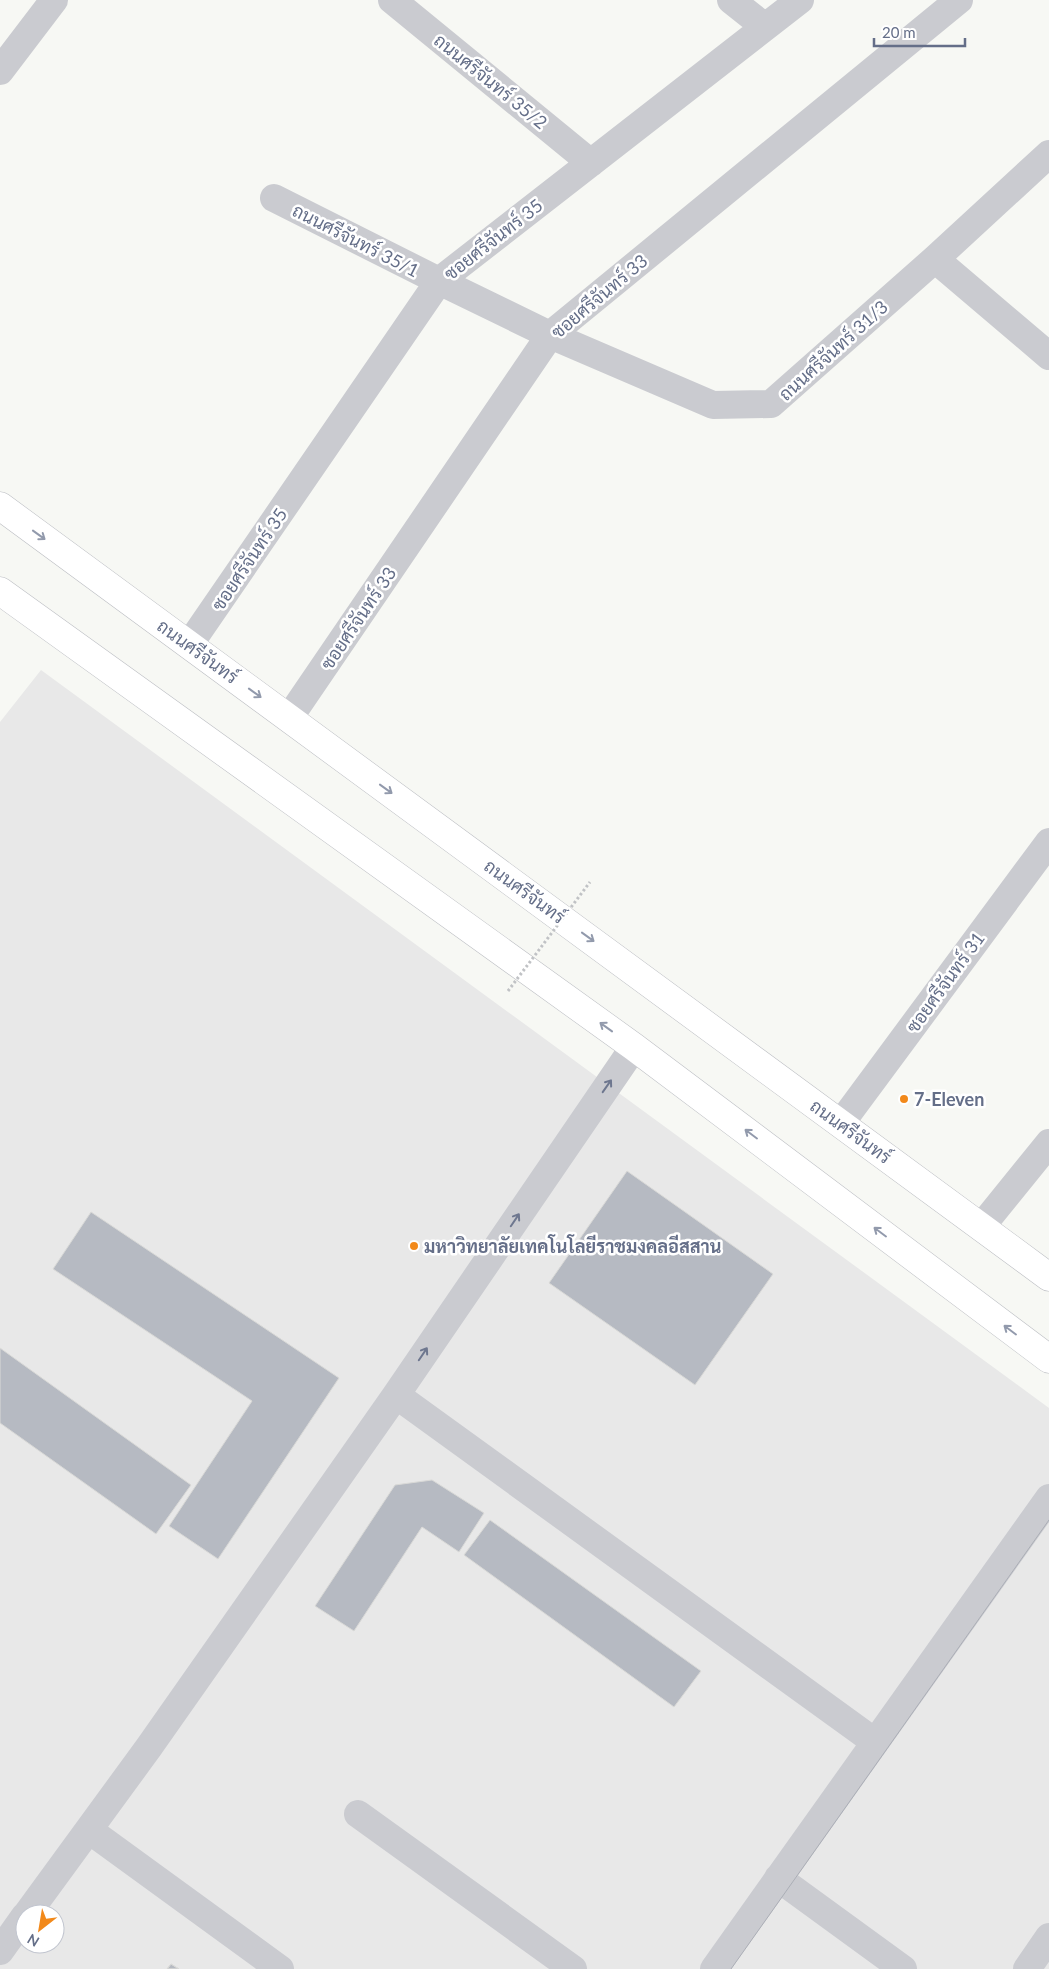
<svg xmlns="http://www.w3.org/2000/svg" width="1049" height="1969" font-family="Lato,Sarabun,sans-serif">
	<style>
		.built { fill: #e8e8e8; fill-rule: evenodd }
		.building { fill: #b6bac2; stroke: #d9d9d7 }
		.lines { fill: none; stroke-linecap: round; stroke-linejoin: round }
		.major-casing { stroke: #bcbec3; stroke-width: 29 }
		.minor { stroke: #cacbd0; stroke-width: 28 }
		.major { stroke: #fff; stroke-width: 28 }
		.tram { stroke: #abaeb6; stroke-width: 1 }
		.path-bridge { stroke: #c0c2c5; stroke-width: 3; stroke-dasharray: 2.5 2.5; stroke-linecap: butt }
		.oneway { stroke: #929aac }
		.oneway2 { stroke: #6e778f }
		.poi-dot { fill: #f2891a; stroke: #fff; stroke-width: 2 }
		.labels { text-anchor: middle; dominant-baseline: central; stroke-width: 5; stroke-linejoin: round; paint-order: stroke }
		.street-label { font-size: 18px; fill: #646e88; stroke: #fff }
		.poi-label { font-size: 18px; font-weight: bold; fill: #646e88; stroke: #fff; text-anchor: start }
	</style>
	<rect width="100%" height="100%" fill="#f7f8f4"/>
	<path class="built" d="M 41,670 L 1049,1408 L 1049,1969 L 0,1969 L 0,722 ZM 25,1914 L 55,1914 L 55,1944 L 25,1944 Z"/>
	<path class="building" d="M 627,1171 L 773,1274 L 695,1385 L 549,1283 Z
		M 91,1212 L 339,1378 L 218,1559 L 169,1526 L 252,1401 L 53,1269 Z
		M 0,1348 L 191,1485 L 156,1534 L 0,1423 Z
		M 432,1480 L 484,1513 L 459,1552 L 422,1527 L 354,1631 L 315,1606 L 395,1485 Z
		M 490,1520 L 701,1671 L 674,1707 L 464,1555 Z
		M 171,1964 L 179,1969 L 167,1969 Z
		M 171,1964 L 179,1969 L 167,1969 Z"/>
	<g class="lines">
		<defs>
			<path id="major" d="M 0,506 L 1049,1277
				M 0,591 L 634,1047 L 1049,1359"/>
		</defs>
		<use href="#major" class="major-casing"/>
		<path class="minor" d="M 392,0 L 591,163
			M 731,0 L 765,27
			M 0,71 L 54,0
			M 274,198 L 439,281 L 550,335 L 713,405 L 771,404 L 935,259 L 1049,154
			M 935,259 L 1049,356
			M 189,645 L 439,281 L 800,0
			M 289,718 L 550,335 L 959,0
			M 841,1123 L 1049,842
			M 981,1227 L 1049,1143
			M 396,1395 L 875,1742
			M 358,1814 L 573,1969
			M 89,1830 L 280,1969
			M 778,1878 L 903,1969
			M 27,1914 L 149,1747 L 396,1395 L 634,1047
			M 0,1951 L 25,1916
			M 714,1969 L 1049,1498
			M 1027,1969 L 1049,1937"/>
		<use href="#major" class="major"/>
		<path class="tram" d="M 731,1969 L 1049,1520"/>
		<path class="path-bridge" d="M 508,991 L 590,882"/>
	</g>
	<defs><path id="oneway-shaft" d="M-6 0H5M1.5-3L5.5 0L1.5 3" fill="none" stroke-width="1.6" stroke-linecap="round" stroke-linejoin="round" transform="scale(1.25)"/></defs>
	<g class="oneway">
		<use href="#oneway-shaft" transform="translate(39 535) rotate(36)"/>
		<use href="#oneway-shaft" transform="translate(255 693) rotate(36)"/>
		<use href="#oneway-shaft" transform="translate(386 789) rotate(36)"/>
		<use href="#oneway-shaft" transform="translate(588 937) rotate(36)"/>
		<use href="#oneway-shaft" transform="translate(606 1027) rotate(-144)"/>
		<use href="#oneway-shaft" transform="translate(751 1134) rotate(-143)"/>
		<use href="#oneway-shaft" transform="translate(880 1232) rotate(-143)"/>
		<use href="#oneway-shaft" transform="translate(1010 1330) rotate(-143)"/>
	</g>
	<g class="oneway2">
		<use href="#oneway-shaft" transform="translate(607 1086) rotate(-55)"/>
		<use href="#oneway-shaft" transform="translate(515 1220) rotate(-56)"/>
		<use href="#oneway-shaft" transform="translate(423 1354) rotate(-56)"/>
	</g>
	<g class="poi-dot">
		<circle cx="904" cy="1099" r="5"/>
		<circle cx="414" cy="1246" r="5"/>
	</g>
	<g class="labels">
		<g class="street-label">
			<text transform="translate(491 81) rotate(39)">ถนนศรีจันทร์ 35/2</text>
			<text transform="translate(493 239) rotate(-38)">ซอยศรีจันทร์ 35</text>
			<text transform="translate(356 240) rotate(27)">ถนนศรีจันทร์ 35/1</text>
			<text transform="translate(599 296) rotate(-40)">ซอยศรีจันทร์ 33</text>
			<text transform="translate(833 350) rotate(-42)">ถนนศรีจันทร์ 31/3</text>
			<text transform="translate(249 559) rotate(-56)">ซอยศรีจันทร์ 35</text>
			<text transform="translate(358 618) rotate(-56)">ซอยศรีจันทร์ 33</text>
			<text transform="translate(198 651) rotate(36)">ถนนศรีจันทร์</text>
			<text transform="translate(525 891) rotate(36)">ถนนศรีจันทร์</text>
			<text transform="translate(945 982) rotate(-54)">ซอยศรีจันทร์ 31</text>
			<text transform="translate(851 1131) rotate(36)">ถนนศรีจันทร์</text>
		</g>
		<g class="poi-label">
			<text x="914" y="1099">7-Eleven</text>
			<text x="424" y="1246">มหาวิทยาลัยเทคโนโลยีราชมงคลอีสสาน</text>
		</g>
	</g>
	<g transform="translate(40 1929) rotate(211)"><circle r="24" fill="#ffffff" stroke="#c1c5cf"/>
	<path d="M0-4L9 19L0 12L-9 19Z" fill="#f2891a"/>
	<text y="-8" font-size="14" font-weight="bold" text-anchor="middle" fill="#646e88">N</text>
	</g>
	<path d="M874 38v8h91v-8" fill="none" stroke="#646e88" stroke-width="2.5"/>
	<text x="882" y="38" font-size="15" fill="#646e88" stroke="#ffffff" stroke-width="4" paint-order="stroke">20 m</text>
</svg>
